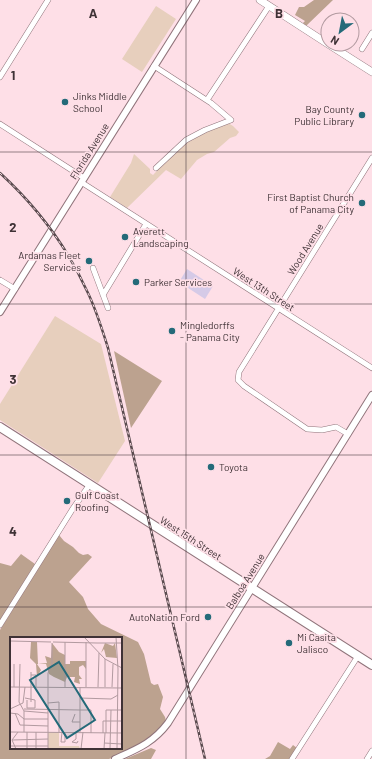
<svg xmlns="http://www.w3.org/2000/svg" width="372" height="759" font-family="Barlow,sans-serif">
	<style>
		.green { fill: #e7cfbd }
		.forest { fill: #bca28f; fill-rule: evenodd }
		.water { fill: #d5cae7 }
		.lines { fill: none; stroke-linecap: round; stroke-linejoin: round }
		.minor-casing { stroke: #90747b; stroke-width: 6 }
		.tertiary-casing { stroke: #90747b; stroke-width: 8 }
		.secondary-casing { stroke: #90747b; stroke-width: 8 }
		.trunk-casing { stroke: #90747b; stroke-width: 10 }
		.minor { stroke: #fff; stroke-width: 5 }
		.tertiary { stroke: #fff; stroke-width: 6 }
		.secondary { stroke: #fff; stroke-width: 7 }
		.trunk { stroke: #fff; stroke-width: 8 }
		.rail-casing { stroke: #594a4e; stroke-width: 2.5 }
		.rail { stroke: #fedfe7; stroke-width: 1; stroke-dasharray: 3; stroke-linecap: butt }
		.grid { fill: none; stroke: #3f3236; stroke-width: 1; stroke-opacity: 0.55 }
		.poi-dot { fill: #246a79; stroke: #fedfe7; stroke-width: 1.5 }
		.labels { text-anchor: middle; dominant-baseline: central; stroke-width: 3.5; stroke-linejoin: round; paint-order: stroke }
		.poi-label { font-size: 10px; fill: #3f3236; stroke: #fedfe7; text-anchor: start }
		.street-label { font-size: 10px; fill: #3f3236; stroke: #fedfe7 }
		.inset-road { fill: none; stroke: #b29aa0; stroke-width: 1 }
		.view { fill: #246a79; fill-opacity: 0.15; stroke: #246a79; stroke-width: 2 }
		.inset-edge { fill: none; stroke: #3f3236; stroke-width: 2 }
		.grid-label { font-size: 13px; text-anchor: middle; font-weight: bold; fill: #3f3236; stroke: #fedfe7; stroke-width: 3.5; stroke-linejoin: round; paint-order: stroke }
	</style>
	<rect width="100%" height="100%" fill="#fedfe7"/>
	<path class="green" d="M 156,6 L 176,19 L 142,72 L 122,59 Z
		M 228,123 L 233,126 L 239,132 L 236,136 L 230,138 L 214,152 L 207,154 L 197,160 L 181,179 L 166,170 L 127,208 L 110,197 L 131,163 L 134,154 L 150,169 L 150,173 L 153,175 L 182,145 L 212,129 Z
		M 55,316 L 101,344 L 125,441 L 98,483 L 0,420 L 0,404 Z"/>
	<path class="forest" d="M 314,0 L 333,0 L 306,26 L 303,23 L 305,21 L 295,15 L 299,7 L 304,7 Z
		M 114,351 L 162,381 L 131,428 Z
		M 59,535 L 64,541 L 73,547 L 79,553 L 83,555 L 88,554 L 92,557 L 69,582 L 83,597 L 88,609 L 101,624 L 138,642 L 144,654 L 151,683 L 154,685 L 158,684 L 163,697 L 160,709 L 165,717 L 166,721 L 153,736 L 134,748 L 109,759 L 0,759 L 0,630 ZM 11,638 L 121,638 L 121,748 L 11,748 Z
		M 21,554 L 35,564 L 0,621 L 0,563 L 11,566 Z
		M 278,742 L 290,749 L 293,745 L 297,748 L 290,759 L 265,759 L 270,756 Z
		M 151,748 L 156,750 L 151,759 L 125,759 Z"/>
	<path class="water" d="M 187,269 L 213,286 L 205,299 L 179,282 Z"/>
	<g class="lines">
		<defs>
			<path id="minor" d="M 362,49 L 372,33
				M 154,66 L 211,103 L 231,120 L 205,130 L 186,140 L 156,168
				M 0,77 L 48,0
				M 207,100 L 269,6
				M 0,124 L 84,178
				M 81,182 L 372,368
				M 93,268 L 108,308
				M 0,280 L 15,289
				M 103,295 L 146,224
				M 348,434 L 336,427 L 322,430 L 307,429 L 244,386 L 238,380 L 239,372 L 372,158
				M 0,625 L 72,510 L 90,484
				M 292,759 L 358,656
				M 367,759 L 372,751"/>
			<path id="tertiary" d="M 0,312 L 196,0
				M 115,759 C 137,749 153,743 168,723 L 372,395"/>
			<path id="secondary" d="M 260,0 L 328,44
				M 328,44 L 372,72"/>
			<path id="trunk" d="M 0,427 L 372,665"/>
		</defs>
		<use href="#minor" class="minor-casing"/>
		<use href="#tertiary" class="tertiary-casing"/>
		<use href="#secondary" class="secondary-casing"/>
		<use href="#trunk" class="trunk-casing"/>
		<use href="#minor" class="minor"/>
		<use href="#tertiary" class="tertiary"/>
		<use href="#secondary" class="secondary"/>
		<use href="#trunk" class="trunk"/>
		<defs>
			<path id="rail" d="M 0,173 C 36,206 67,247 87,291 C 96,309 102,329 108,348 L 205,759"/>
		</defs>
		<use href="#rail" class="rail-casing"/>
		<use href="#rail" class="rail"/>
	</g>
	<path class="grid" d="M 186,0 L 186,759M 0,152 L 372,152M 0,304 L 372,304M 0,455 L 372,455M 0,607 L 372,607"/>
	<g class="poi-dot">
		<circle cx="65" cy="102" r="4"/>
		<circle cx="362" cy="115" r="4"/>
		<circle cx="362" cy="203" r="4"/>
		<circle cx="125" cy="237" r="4"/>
		<circle cx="89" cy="261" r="4"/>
		<circle cx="136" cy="282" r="4"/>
		<circle cx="172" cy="331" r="4"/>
		<circle cx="211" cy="467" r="4"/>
		<circle cx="67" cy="501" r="4"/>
		<circle cx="208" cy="617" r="4"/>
		<circle cx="289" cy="643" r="4"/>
	</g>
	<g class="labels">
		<g class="poi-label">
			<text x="73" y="96">Jinks Middle<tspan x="73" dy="12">School</tspan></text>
			<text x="354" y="109" text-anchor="end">Bay County<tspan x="354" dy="12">Public Library</tspan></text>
			<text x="354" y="197" text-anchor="end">First Baptist Church<tspan x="354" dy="12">of Panama City</tspan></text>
			<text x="133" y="231">Averett<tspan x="133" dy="12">Landscaping</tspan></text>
			<text x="81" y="255" text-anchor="end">Ardamas Fleet<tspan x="81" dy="12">Services</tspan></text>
			<text x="144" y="282">Parker Services</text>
			<text x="180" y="325">Mingledorffs<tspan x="180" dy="12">- Panama City</tspan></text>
			<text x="219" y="467">Toyota</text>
			<text x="75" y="495">Gulf Coast<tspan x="75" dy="12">Roofing</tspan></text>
			<text x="200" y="617" text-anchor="end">AutoNation Ford</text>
			<text x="297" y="637">Mi Casita<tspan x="297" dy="12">Jalisco</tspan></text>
		</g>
		<g class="street-label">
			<text transform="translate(89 151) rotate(-58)">Florida Avenue</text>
			<text transform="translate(305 249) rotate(-58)">Wood Avenue</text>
			<text transform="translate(264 289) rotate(33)">West 13th Street</text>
			<text transform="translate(191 538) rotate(33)">West 15th Street</text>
			<text transform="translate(245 581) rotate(-58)">Balboa Avenue</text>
		</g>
	</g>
	<g transform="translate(10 637)">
		<rect width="112" height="112" fill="#fedfe7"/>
		<path d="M 38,95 L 49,95 L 49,109 L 69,109 L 70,112 L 38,112 Z" fill="#e7cfbd"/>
		<path d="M 21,5 L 27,5 L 28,27 L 37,26 L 35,19 L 41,21 L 42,6 L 49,15 L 55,18 L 55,27 L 60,27 L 60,24 L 76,24 L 76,32 L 73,28 L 69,30 L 69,38 L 72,42 L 69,42 L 70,47 L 64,45 L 65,40 L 57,40 L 55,45 L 44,40 L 39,37 L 36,27 L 27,27 L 31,33 L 27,40 L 26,27 L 20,21 ZM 95,6 L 103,9 L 105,6 L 107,21 L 96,20 L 94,12 L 91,16 Z" fill="#bca28f"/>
		<path class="inset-road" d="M 74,0 L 95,22 L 112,31M 106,0 L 108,32 L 107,112M 0,4 L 41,5M 43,5 L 87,6M 87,6 L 112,6M 10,27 L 9,65 L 14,74 L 14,95M 21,35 L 21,65M 21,38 L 26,38 L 26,50M 0,50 L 112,51M 4,50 L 4,27M 55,50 L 55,5M 76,50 L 76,5M 88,50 L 89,16M 95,50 L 95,22M 102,50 L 103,27M 15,61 L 25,63 L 25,71 L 17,71 L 17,63M 70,61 L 101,62 L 108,58M 38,66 L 49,65 L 49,95M 0,72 L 13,66 L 15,50M 14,72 L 70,73M 70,73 L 81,73 L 81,96M 14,74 L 38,76M 0,76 L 8,77 L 14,82 L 38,82M 5,76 L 10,88 L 38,89M 65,77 L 62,85 L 70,85M 0,95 L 112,96M 17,95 L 17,112M 26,95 L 26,112M 52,95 L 51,105 L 55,105 L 55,96M 66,95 L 66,102 L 62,105 L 67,106 L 68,104M 70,95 L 70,50M 93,96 L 93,84 L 112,84M 96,96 L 96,73 L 112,73M 2,103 L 38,102M 94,106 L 112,107M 0,109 L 38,109M 6,112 L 2,103 L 8,95M 38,112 L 38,36 L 42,27 L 42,6M 71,112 L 73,95M 94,112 L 95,96M 100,112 L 101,73"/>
		<path class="view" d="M 49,25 L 85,83 L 57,101 L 20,43 Z"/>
		<rect width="112" height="112" class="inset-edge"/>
	</g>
	<g class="grid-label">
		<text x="93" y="18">A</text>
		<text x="279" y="18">B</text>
		<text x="13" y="80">1</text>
		<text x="13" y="232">2</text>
		<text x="13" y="384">3</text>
		<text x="13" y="536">4</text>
	</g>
	<g transform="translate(340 32) rotate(212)"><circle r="19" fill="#fedfe7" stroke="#b29aa0"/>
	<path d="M0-3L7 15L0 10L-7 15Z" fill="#246a79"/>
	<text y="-6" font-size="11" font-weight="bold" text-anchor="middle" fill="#3f3236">N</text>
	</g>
</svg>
